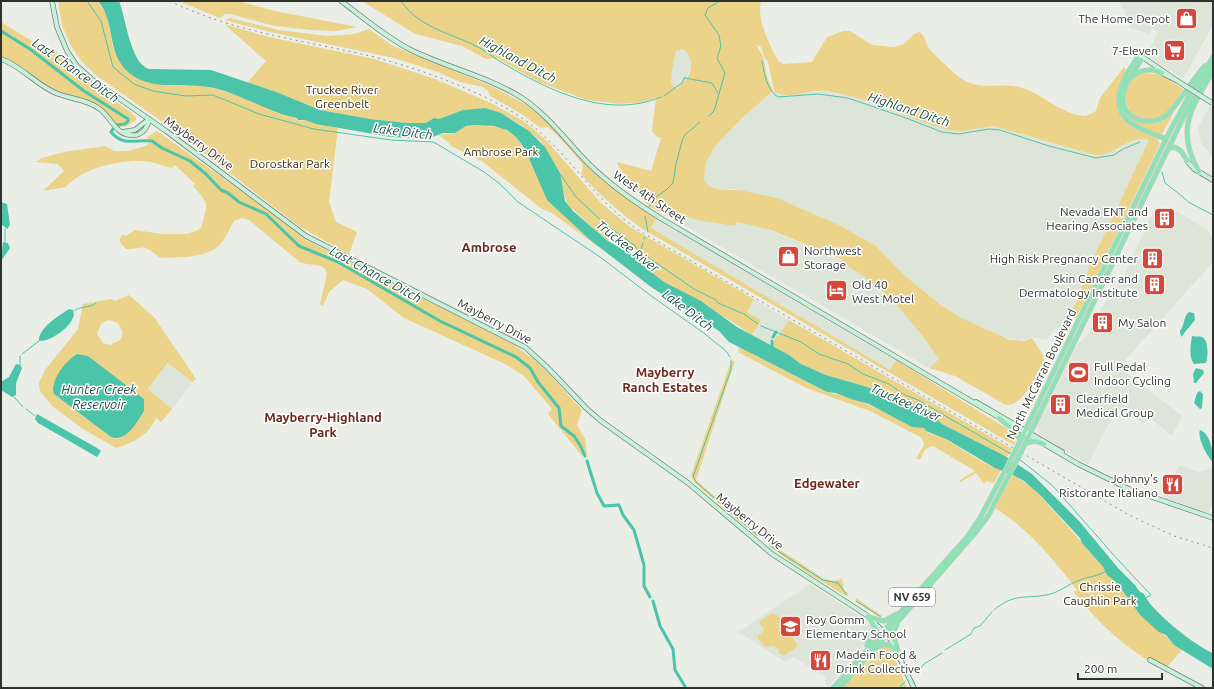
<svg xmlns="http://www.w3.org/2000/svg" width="1214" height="689" font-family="Ubuntu,sans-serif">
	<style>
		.built { fill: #dce5d7 }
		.green { fill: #ebd38a; fill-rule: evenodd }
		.water { fill: #4cc4aa }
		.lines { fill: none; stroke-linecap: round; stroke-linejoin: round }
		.stream { stroke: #4cc4aa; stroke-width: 1 }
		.canal { stroke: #4cc4aa; stroke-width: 3 }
		.secondary-casing { stroke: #7a7e78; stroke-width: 5.5 }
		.primary-casing { stroke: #c9cac9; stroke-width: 5.5 }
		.secondary { stroke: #c6f1da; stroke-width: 4 }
		.primary { stroke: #8ee3b5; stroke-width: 4 }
		.rail { stroke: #91948f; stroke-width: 1; stroke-dasharray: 2 4; stroke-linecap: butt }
		.secondary-bridge-casing { stroke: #7a7e78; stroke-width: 5.5; stroke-linecap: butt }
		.primary-bridge-casing { stroke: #c9cac9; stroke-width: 5.5; stroke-linecap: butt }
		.secondary-bridge { stroke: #c6f1da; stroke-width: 4 }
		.primary-bridge { stroke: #8ee3b5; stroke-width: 4 }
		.labels { text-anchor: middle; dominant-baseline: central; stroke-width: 3; stroke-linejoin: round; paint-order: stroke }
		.shield { fill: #fff; stroke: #6e706d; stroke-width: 1 }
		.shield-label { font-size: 11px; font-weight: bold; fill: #30322f }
		.poi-label { font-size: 12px; fill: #30322f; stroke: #fff; text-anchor: start }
		.park-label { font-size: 12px; fill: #362a02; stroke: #fff }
		.street-label { font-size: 12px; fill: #30322f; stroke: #fff }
		.water-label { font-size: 13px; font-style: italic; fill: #194c41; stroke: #fff }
		.neighbourhood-label { font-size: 13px; font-weight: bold; fill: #6d2820; stroke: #fff }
	</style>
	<rect width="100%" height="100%" fill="#eaeee7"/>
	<path class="built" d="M 1119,1 L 1213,1 L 1213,25 L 1183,79 L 1147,56 L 1158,31 L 1151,29 L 1148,37 L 1146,33 L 1130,28 L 1125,12 Z
		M 684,49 L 691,57 L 692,66 L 684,83 L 677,89 L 671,83 L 671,70 L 676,51 Z
		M 774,91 L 779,94 L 787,95 L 825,91 L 860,99 L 923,121 L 970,129 L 993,126 L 1077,150 L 1116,150 L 1137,139 L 1142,137 L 1149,140 L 1091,263 L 1076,303 L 1063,328 L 1055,328 L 1047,340 L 1034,337 L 1019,341 L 1000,336 L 968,322 L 952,313 L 904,275 L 876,246 L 839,225 L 777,198 L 735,189 L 720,190 L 711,187 L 705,182 L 704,178 L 706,163 L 715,146 L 740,120 Z
		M 1210,106 L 1213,109 L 1213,158 L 1201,143 L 1198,127 Z
		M 1156,208 L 1170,209 L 1179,212 L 1208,231 L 1213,237 L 1213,262 L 1119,367 L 1182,416 L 1172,436 L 1149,417 L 1143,424 L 1121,407 L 1108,425 L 1088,465 L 1039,434 L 1037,427 L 1077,345 L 1087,335 L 1102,307 L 1125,274 L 1150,218 Z
		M 667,210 L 683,215 L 745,223 L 762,227 L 843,261 L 842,263 L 864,275 L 906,315 L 939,359 L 929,368 L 665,214 Z
		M 656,219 L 896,361 L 890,370 L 651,228 Z
		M 754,299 L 789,320 L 779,336 L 775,338 L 773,347 L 752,335 L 761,320 L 747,312 Z
		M 169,363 L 192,382 L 172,409 L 148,389 Z
		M 1179,465 L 1197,472 L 1205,471 L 1213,466 L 1213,502 L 1209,513 L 1163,498 Z
		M 810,584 L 858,615 L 874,629 L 873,634 L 828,687 L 824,681 L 827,678 L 794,657 L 785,662 L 738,632 Z"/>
	<path class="green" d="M 58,1 L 98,1 L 107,15 L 113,48 L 149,82 L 172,86 L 197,85 L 213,88 L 243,97 L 301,121 L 305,120 L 338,128 L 329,202 L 336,222 L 357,232 L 349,254 L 300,227 L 171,128 L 97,76 L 83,63 L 71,46 L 62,25 Z
		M 179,1 L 238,1 L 275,11 L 357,27 L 336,31 L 311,30 L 274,26 L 230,14 L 225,14 L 220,18 Z
		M 362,1 L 761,1 C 756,19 770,45 778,61 L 783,64 L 812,62 L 827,37 L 843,31 L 850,31 L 872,45 L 894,47 L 904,44 L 914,34 L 919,32 C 925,35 926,42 928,47 C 930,51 955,74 959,77 C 979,92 998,82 1019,87 C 1043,93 1060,115 1086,116 L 1096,111 L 1100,98 L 1124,67 L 1127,71 C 1115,90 1112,115 1134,128 C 1142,132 1150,134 1157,138 L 1160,144 L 1076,318 L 1067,319 L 1076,303 L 1091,263 L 1149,140 C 1133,133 1114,156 1095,155 L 993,126 L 961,131 L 948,130 C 907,119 868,97 825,91 C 809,89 788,101 774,91 L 768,62 L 764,56 L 761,47 L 756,45 L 763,56 L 767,77 L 773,91 L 740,120 L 715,146 L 706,163 L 704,178 L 705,182 L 711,187 L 720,190 L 740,190 L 777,198 L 839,225 L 876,246 L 904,275 L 941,305 L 961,318 L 1010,340 L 1024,341 L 1032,338 L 1043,355 L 1044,360 C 1036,374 1024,406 1006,405 L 955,376 L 929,368 L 939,359 C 913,322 883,284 842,263 L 843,260 L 771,230 L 737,222 L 735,226 L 697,220 L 667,210 L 665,214 L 650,207 L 639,196 L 640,194 L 630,183 L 617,164 L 618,162 L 651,171 L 661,138 L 656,136 L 652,131 L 656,98 L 643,102 L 621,104 L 586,100 L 539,82 L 497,58 L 486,59 L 462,46 L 415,34 ZM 684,49 C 697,64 691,77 677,89 L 671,83 L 672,70 L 676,51 Z
		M 230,18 L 278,30 L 328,36 L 355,34 L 369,29 L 393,46 L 491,86 L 527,105 L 541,116 L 597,176 L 628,200 L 656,219 L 651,228 L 890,370 L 896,360 L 1014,433 L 1017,438 L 1014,445 L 641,228 C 619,212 599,194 581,174 L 583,167 L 581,162 L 558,136 L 548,127 L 541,128 L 520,113 L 490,96 L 488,91 L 483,87 L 460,82 L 438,72 L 394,58 L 270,32 L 224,20 Z
		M 1,22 L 40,46 L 54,49 L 78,75 L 129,111 L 136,117 L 136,120 L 127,126 L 120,127 C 111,121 107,111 98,105 C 86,98 70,97 57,91 C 37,82 22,65 1,57 Z
		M 224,24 L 269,37 L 374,59 L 435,79 L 493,104 L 525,122 L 546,140 L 601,203 L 630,227 L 754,299 L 747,312 L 761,320 L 752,335 L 728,319 L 715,312 L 707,305 L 664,282 L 641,264 L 634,256 L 636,251 L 634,249 L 620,237 L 610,234 L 608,241 L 568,205 L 561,184 L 560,173 L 541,141 L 520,124 L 501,113 L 485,108 L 463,110 L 439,119 L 434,118 L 427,123 L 407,123 L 370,119 L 320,110 L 279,93 L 247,83 L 266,61 Z
		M 1146,73 L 1162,75 L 1183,89 C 1178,97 1173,108 1165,114 C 1132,140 1105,82 1146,73 Z
		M 1182,97 L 1161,136 C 1144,128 1125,123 1120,102 L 1122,102 L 1137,121 C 1158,128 1169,110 1182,97 Z
		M 474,125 L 501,127 L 516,137 L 531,159 L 547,200 L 589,239 L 612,257 L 552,213 L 542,209 L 483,162 L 451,146 L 448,142 L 438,135 L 455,133 L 466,126 Z
		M 157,131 L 262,206 L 306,240 L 510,342 L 540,364 L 582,410 L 577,425 L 585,439 L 587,455 L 582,456 L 548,414 L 552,409 L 524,376 L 505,364 L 404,318 L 367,289 L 343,280 L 329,292 L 323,306 L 320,304 L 327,274 L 325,269 L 321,266 L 301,263 L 249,220 L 242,218 L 234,221 C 230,227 227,236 222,242 C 210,259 178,257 160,258 C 142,243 147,248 126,249 L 120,242 L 120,239 L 122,235 L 126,236 L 135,230 L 162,234 L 187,234 L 196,231 L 201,228 L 206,209 L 206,203 L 201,195 L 193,186 L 195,184 L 175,165 L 172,168 C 165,166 158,164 151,162 C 125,158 83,167 66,187 L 43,191 L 64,171 L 58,164 L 35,162 L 42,158 L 64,152 L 105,146 L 114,151 L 127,151 L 146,146 L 149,143 L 147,137 Z
		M 129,295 L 154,317 L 196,379 L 192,382 L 168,363 L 148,389 L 172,409 L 161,422 L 156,418 C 149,435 133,443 116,448 L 83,429 L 52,406 L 40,391 L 39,383 L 45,370 L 78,329 L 83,304 L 112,299 L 115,301 ZM 108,320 L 118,323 L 123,333 L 120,340 L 110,345 L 103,343 L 97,334 L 101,324 ZM 77,354 L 144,399 L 144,411 L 123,437 L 115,439 L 111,437 L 54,394 L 53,384 L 72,358 Z
		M 789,320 L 1012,449 L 1007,457 L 942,424 L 936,418 L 918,407 L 898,401 L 864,386 L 826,375 L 801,364 L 789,355 L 773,347 L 775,338 L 779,335 Z
		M 740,346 L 758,357 L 827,392 C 857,397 885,412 912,426 C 916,428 921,426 924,428 C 925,429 926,432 928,433 C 933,435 939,435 945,439 C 960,448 985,465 1001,470 L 994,483 L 986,481 L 984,484 L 976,473 L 960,482 L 960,480 L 975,471 L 933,446 L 925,449 L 920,460 L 916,458 L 924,445 L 922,438 L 870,411 L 806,388 L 738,352 Z
		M 731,361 L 735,361 L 696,480 L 760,536 L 756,536 L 694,482 L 691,475 Z
		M 1013,475 L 1034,489 L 1105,568 L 1107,575 L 1117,583 L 1140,615 L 1182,650 L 1164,670 C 1126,648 1101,627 1074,592 L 1077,590 C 1054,559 1027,528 995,508 Z
		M 767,541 L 824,579 L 833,581 L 842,579 L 844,590 L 849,594 L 847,595 L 844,595 C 833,588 768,550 767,541 Z
		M 856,598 L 881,615 L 882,616 L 878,616 L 856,602 Z
		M 772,613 L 779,616 L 798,646 L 783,656 L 779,653 L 779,649 L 773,646 L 765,647 L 757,637 L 764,630 L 759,622 Z
		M 883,646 L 888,646 L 892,652 L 907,688 L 843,688 Z"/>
	<path class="water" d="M 98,1 L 119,1 C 126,18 130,63 149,69 L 211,70 L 279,93 L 320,110 L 370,119 L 407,123 L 426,123 L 434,118 L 439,119 L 463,110 L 485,108 L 501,113 L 529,131 L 545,147 L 560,173 L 565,201 L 573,211 L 608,241 L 636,257 L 641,264 L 664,282 L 701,301 L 737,327 L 789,355 L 801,364 L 826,375 L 864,386 L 886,394 L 898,401 L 918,407 L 936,418 L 942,424 L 1005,456 L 1032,474 L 1079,521 L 1118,568 L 1135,585 L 1139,591 L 1144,594 C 1149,609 1196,647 1213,653 L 1213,669 L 1174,645 L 1166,635 L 1159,632 L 1140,615 L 1117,583 L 1107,575 L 1104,568 L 1082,543 L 1080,538 L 1039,494 L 1024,481 L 1013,475 L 995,468 L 946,439 L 926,431 L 924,428 L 912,427 L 869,404 L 851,399 L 836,393 L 827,392 L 729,342 L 719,331 L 651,287 L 589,239 L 547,200 L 525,149 L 516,137 L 507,130 L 494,126 L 474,125 L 466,126 L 455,133 L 443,133 L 430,138 L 416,138 L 391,137 L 316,124 L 305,120 L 298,120 L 297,118 C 268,112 243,95 214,88 C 185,81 147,94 124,68 C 107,47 115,21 98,1 Z
		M 1,202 L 7,204 L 10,225 L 7,229 L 1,224 Z
		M 3,242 L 8,243 L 10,248 L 1,261 Z
		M 69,309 L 73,310 L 74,315 C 71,327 52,341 39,341 C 38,328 60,315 69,309 Z
		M 1189,312 L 1194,313 L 1195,320 L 1181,337 L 1180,331 C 1185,325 1183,317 1189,312 Z
		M 1192,336 C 1195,337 1200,336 1202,337 C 1209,340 1208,357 1206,363 L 1194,364 C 1188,357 1191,343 1192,336 Z
		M 77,354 L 88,356 L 144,399 L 144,411 C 137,422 126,443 111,437 L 54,394 C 49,382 66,360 77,354 Z
		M 16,364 L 20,365 L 22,368 L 16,383 L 16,395 L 12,397 L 1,390 L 1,382 L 9,377 Z
		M 1196,368 L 1203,370 L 1204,373 L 1196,383 L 1194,383 L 1193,374 Z
		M 1200,391 L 1203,394 L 1202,408 L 1200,409 L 1194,403 L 1197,393 Z
		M 37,414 L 97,448 L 101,451 L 97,457 L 38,423 L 35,419 Z
		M 1200,430 C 1210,433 1214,452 1212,461 C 1207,456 1197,437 1200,430 Z"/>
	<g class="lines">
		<path class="stream" d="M 87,1 L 101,21 L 113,67 L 134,84 L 153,91 L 172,94 L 186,96 L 213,95 L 259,114 L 314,129 L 391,140 L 433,142 L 437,144 L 484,172 L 500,184 L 518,202 L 600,257 L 650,295 L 705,334 L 726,351 L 730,357
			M 401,1 C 419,28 451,33 478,47 C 488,52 496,60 506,65 C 552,92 608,119 661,97
			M 762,61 C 764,72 767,91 778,97 L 818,94 L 848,98 L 906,118 L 942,132 L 958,134 L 989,129 L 1000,130 L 1049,146 L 1096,158 L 1114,155 L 1123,149 L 1140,142
			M 685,78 L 712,83 L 718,93
			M 664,96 L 682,83 L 685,77
			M 709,116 L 714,111 L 725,73 L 717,58 L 721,46 L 719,35 L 705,15 L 708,8 L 720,1
			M 1162,172 L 1165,183 L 1169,186 L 1178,193 L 1190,203 L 1213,215
			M 560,174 L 576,197 L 606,225 L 634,245 L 639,251 L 694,289 L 716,300 L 718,303 L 744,314 L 758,324
			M 649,207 L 657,196 L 666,190 L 673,183 L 676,164 L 682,141 L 685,135 L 700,122
			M 645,216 L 648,232
			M 644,239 L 645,237
			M 5,242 L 5,229
			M 638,258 L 643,243
			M 74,311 C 81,305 89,309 96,303
			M 761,326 L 801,342 L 819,354 L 848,364 L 863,374 L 889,384 L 903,394 L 918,400 L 1011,454
			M 22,354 L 39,341
			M 731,360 L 731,369 L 693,477 L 697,483 L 756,534
			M 20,365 L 20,356
			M 14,397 L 23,407
			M 26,409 L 35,416
			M 1019,459 L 1053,486 L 1119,561 L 1151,595 L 1146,598
			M 770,546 L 823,580 L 838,583 L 847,595
			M 856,601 L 881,617
			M 994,610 C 1014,593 1024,599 1046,595 C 1059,593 1068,584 1080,580 C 1089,576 1098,577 1106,571
			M 945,650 L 971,634 L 974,628 L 980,626 L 992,612
			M 916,674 L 924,664 L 942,653
			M 899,688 L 905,682"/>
		<path class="canal" d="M 1,31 L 30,49 L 84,91 L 128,119 L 128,121 L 125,124 L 117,125
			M 113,129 L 111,132 C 123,147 137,139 152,141 L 162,148 L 190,161 L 206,174 L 221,190 L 228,193 L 239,202 L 266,214 L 299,246 L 338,262 L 440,321 L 516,357 L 530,368 L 538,382 L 559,408 L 561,426 L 574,436 L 580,445 L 585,456
			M 773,337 L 776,332
			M 772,349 L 772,341
			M 587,461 L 597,493 L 604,506 L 619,505 L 623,515 L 634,530 L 644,565 L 644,586 L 650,597
			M 653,601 L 660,626 L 673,649 L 675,670 L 686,688"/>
		<defs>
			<path id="secondary" d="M 52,1 L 57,27 L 67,51 L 77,66 L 94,81 L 166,131 L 306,236 L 525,347 L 547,367 L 586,408 L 601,421 L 688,483 L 772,554 L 868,616 L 891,640 L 914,688
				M 341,1 C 364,18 387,38 413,51 C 449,68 489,77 522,98 C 549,116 567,142 589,164 C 611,186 636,203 662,219 L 1078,464 L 1129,489 L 1213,518
				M 1137,58 L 1141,56 L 1176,80
				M 1,59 C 22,66 37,86 58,94 C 72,99 89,100 101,110 C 111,118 116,134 130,135 C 141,137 148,128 149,119
				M 1162,73 L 1176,80
				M 122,132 L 135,130 L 149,119
				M 1187,161 L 1194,169 L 1213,180
				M 976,402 L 1062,452
				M 1150,660 L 1202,688"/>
			<path id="primary" d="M 1137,58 C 1123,78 1106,108 1134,125 C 1144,131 1156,135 1166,139
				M 1141,60 C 1135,71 1125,82 1123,95 C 1120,119 1148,127 1164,117 C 1176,109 1193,78 1205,66
				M 1132,77 C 1141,69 1152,68 1162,73
				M 1168,149 L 1172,147 C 1181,148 1183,154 1187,161
				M 1199,172 C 1175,130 1191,109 1213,71
				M 999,418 L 1017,433 L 1019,438
				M 1021,439 L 1171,129 L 1193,89 L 1213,57
				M 1026,442 L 1183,118 L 1213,65
				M 1027,443 L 1035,441 L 1044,444
				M 868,617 L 884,621 L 897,614
				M 897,625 L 893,632 L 898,653
				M 867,645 L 876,629 L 868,616
				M 877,648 L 882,644 L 890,645 L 898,653
				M 833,688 L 967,537 L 980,518 L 1008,465
				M 840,688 L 976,532 L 988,516 L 1013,468"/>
		</defs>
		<use href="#secondary" class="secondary-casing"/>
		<use href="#primary" class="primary-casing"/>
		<use href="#secondary" class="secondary"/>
		<use href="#primary" class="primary"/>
		<path class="rail" d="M 170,1 C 233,32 302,40 370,56 C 410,66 449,80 487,98 C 507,108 526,119 542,134 C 579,168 599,205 643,233 L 1129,515 L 1174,536 L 1213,548"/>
		<defs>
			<path id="secondary-bridge" d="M 1176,80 L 1212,103"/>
			<path id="primary-bridge" d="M 1008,465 L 1021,439
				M 1013,468 L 1026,442"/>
		</defs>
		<use href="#secondary-bridge" class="secondary-bridge-casing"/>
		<use href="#primary-bridge" class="primary-bridge-casing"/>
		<use href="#secondary-bridge" class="secondary-bridge"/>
		<use href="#primary-bridge" class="primary-bridge"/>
	</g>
	<defs>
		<symbol id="shop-square" viewBox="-11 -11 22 22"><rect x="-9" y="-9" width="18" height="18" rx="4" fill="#d5473a" stroke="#fff"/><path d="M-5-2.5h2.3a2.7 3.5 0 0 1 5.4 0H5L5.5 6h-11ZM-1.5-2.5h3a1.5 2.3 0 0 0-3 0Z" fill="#fff"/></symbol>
		<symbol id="supermarket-square" viewBox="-11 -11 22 22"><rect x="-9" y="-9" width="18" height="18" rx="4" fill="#d5473a" stroke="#fff"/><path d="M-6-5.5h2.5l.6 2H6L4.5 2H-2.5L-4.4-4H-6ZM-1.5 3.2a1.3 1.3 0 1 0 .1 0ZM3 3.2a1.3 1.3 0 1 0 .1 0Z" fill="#fff"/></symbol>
		<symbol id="building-square" viewBox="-11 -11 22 22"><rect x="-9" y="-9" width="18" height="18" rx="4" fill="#d5473a" stroke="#fff"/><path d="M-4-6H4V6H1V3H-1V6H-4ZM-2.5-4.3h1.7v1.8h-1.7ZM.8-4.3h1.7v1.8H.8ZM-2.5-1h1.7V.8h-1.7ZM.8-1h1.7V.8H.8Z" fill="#fff"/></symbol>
		<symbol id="hotel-square" viewBox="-11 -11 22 22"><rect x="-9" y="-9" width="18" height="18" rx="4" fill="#d5473a" stroke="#fff"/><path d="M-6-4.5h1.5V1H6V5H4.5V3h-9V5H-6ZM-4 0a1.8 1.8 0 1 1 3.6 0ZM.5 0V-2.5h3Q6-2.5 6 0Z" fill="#fff"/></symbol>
		<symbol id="stadium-square" viewBox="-11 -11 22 22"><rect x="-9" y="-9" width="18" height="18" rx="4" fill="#d5473a" stroke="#fff"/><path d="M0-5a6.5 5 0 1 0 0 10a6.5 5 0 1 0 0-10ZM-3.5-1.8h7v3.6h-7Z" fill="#fff"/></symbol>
		<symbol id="restaurant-square" viewBox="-11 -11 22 22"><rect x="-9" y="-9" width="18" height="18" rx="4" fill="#d5473a" stroke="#fff"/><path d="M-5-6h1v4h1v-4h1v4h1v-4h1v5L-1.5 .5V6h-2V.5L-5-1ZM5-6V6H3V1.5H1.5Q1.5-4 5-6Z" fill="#fff"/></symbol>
		<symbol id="school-square" viewBox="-11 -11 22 22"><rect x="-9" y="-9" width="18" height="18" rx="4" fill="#d5473a" stroke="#fff"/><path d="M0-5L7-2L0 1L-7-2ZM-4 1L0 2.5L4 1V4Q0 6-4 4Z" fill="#fff"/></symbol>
	</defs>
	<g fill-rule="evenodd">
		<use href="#shop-square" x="1174" y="6" width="25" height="25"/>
		<use href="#supermarket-square" x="1162" y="38" width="25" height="25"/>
		<use href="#building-square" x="1152" y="206" width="25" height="25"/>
		<use href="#shop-square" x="776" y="244" width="25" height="25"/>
		<use href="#building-square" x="1140" y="246" width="25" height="25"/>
		<use href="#building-square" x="1142" y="272" width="25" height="25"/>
		<use href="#hotel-square" x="824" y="278" width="25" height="25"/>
		<use href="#building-square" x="1090" y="310" width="25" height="25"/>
		<use href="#stadium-square" x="1066" y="360" width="25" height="25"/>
		<use href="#building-square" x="1048" y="392" width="25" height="25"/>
		<use href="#restaurant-square" x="1160" y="472" width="25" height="25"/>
		<use href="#school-square" x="778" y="614" width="25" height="25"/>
		<use href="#restaurant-square" x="808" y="648" width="25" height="25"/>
	</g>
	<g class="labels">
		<rect class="shield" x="889" y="588" width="46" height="18" rx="3"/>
		<g class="shield-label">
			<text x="912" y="597">NV 659</text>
		</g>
		<g class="poi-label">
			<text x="1170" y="18" text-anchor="end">The Home Depot</text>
			<text x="1158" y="50" text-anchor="end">7-Eleven</text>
			<text x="1148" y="211" text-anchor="end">Nevada ENT and<tspan x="1148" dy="14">Hearing Associates</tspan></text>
			<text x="804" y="250">Northwest<tspan x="804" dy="14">Storage</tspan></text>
			<text x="1138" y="258" text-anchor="end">High Risk Pregnancy Center</text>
			<text x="1138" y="278" text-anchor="end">Skin Cancer and<tspan x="1138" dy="14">Dermatology Institute</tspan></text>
			<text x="852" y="284">Old 40<tspan x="852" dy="14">West Motel</tspan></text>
			<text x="1118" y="322">My Salon</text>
			<text x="1094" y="366">Full Pedal<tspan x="1094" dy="14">Indoor Cycling</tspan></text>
			<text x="1076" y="398">Clearfield<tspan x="1076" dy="14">Medical Group</tspan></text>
			<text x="1158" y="478" text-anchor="end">Johnny's<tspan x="1158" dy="14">Ristorante Italiano</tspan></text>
			<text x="806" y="619">Roy Gomm<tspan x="806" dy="14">Elementary School</tspan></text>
			<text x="836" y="654">Madein Food &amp;<tspan x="836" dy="14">Drink Collective</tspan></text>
		</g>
		<g class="park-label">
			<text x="342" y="89">Truckee River<tspan x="342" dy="14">Greenbelt</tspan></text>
			<text x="501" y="151">Ambrose Park</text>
			<text x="290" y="163">Dorostkar Park</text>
			<text x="1100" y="586">Chrissie<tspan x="1100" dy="14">Caughlin Park</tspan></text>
		</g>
		<g class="street-label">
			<text transform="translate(199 143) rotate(36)">Mayberry Drive</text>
			<text transform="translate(650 197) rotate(34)">West 4th Street</text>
			<text transform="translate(495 321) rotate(28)">Mayberry Drive</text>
			<text transform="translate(1041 374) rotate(-64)">North McCarran Boulevard</text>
			<text transform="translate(750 521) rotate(39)">Mayberry Drive</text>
		</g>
		<g class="water-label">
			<text transform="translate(518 59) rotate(28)">Highland Ditch</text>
			<text transform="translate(76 70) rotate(35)">Last Chance Ditch</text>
			<text transform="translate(909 109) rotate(18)">Highland Ditch</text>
			<text transform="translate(403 131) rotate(7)">Lake Ditch</text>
			<text transform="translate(628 246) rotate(38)">Truckee River</text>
			<text transform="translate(376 274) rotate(29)">Last Chance Ditch</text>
			<text transform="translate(688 310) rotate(37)">Lake Ditch</text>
			<text x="99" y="389">Hunter Creek<tspan x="99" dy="15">Reservoir</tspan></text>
			<text transform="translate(906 402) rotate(24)">Truckee River</text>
		</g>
		<g class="neighbourhood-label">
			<text x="489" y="247">Ambrose</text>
			<text x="665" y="372">Mayberry<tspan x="665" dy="15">Ranch Estates</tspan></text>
			<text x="323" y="417">Mayberry-Highland<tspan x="323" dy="15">Park</tspan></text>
			<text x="827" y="483">Edgewater</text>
		</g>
	</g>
	<rect width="1214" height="689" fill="none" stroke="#30322f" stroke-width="4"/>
	<path d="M1078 673v6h84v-6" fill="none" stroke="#30322f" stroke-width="2"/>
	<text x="1084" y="673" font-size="12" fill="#30322f" stroke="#ffffff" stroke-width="3" paint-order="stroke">200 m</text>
</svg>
